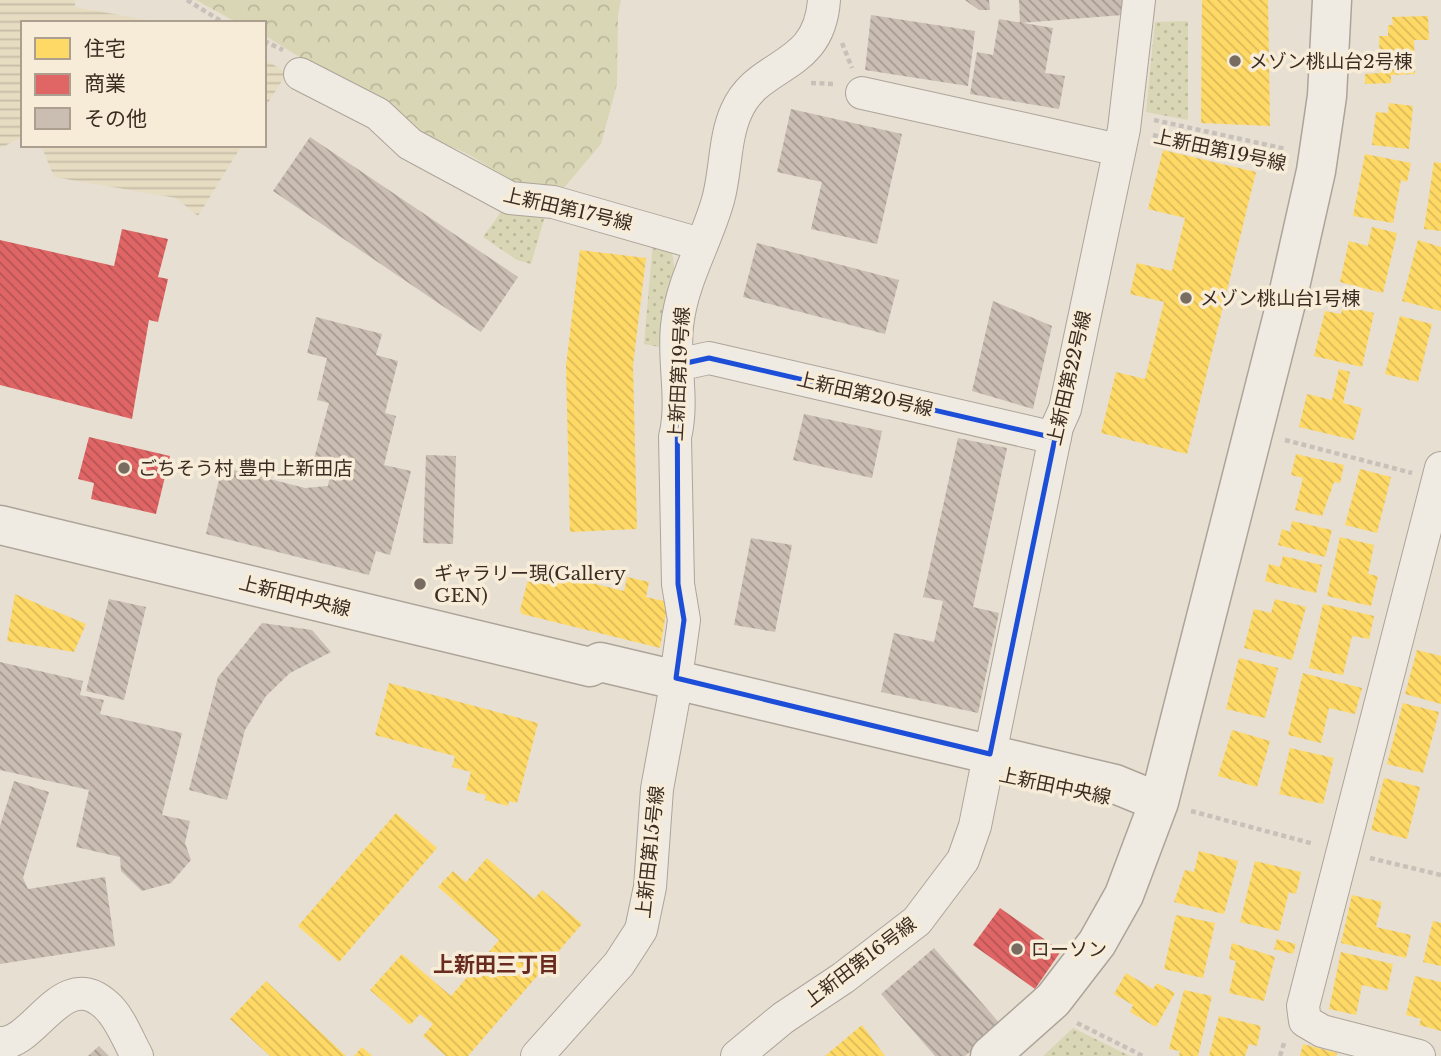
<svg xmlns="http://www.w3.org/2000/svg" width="1441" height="1056" font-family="'Libre Baskerville','Noto Sans JP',serif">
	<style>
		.farmland { fill: url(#farmland-rules) }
		.forest { fill: url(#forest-crowns) }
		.park { fill: url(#park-dots) }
		.homes { fill: url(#homes-back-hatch) }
		.shops { fill: url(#shops-back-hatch) }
		.building { fill: url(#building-back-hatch) }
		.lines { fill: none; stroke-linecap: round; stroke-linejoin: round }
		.minor-casing { stroke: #ada499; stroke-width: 34 }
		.tertiary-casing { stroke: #ada499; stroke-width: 41 }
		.path { stroke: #c7c1b9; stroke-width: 4.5; stroke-dasharray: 5 3.5; stroke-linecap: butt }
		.minor { stroke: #efeae2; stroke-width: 32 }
		.tertiary { stroke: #efeae2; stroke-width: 38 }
		.marked { fill: none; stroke: #1d4ed8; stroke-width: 5; stroke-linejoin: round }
		.poi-dot { fill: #786b5f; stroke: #f6ecd8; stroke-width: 2.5 }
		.labels { text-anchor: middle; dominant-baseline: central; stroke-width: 7; stroke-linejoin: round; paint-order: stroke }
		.poi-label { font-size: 19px; fill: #3c2c21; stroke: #f6ecd8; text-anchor: start }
		.street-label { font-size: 19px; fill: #3c2c21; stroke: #f6ecd8 }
		.neighbourhood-label { font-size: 21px; font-weight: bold; fill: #692a1f; stroke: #f6ecd8 }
	</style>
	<defs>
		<pattern id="farmland-rules" width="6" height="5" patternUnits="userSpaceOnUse" patternTransform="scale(1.75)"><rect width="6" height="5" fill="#e6dcc2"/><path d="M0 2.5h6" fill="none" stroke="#c6bda6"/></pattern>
		<pattern id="forest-crowns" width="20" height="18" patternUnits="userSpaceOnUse" patternTransform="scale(1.75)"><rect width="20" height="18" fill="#d8d6b4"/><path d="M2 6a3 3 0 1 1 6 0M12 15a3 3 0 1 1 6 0" fill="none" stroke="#bab89a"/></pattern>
		<pattern id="park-dots" width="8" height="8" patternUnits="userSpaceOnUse" patternTransform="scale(1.75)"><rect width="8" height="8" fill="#d8d6b4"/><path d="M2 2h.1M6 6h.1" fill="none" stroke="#bab89a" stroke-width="1.8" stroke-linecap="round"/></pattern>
		<pattern id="homes-back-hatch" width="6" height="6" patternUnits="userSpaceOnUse" patternTransform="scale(1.75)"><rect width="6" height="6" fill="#ffd966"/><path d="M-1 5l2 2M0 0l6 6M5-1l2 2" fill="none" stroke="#dbba58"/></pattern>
		<pattern id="shops-back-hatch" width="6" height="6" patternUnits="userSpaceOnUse" patternTransform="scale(1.75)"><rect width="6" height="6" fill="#e06666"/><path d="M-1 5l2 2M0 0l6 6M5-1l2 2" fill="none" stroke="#b75454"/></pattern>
		<pattern id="building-back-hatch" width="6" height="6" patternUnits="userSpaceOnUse" patternTransform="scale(1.75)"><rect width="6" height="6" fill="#cabdb2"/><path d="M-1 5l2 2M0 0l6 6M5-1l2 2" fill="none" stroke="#a59a90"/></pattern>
	</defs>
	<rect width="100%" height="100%" fill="#e7dfd1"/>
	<path class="farmland" d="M 0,0 L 75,0 L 75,7 L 164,23 L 23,23 L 23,137 L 0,148 Z
		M 264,59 L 287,73 L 264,109 Z
		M 41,145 L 242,145 L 198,216 L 176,198 L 54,177 Z"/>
	<path class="forest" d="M 196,0 L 621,0 L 618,15 L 617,84 L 601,144 L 562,190 C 547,184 524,187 514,182 C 490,170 468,149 442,145 L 264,35 L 264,23 L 238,23 Z"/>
	<path class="park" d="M 1188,21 L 1188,120 L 1146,112 L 1155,22 Z
		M 501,212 L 545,216 L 531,264 L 517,260 L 483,237 Z
		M 653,241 L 672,251 L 675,274 L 664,348 L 644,344 Z
		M 1073,1028 L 1130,1056 L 1043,1056 Z"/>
	<path class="homes" d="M 1202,0 L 1268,0 L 1270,126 L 1201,123 Z
		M 1428,16 L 1429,40 L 1414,40 L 1415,74 L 1391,75 L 1391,83 L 1365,84 L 1365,74 L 1380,73 L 1379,36 L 1388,36 L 1388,25 L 1393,25 L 1392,17 Z
		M 1389,103 L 1413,106 L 1409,149 L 1372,145 L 1376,112 L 1388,113 Z
		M 1163,150 L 1256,172 L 1187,454 L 1101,433 L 1116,372 L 1145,379 L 1164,302 L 1130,294 L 1137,263 L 1172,271 L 1185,218 L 1148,209 Z
		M 1365,154 L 1411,163 L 1407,182 L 1401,180 L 1393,223 L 1353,216 Z
		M 1434,162 L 1441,163 L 1441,231 L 1424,229 Z
		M 1372,227 L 1397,233 L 1383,293 L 1340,282 L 1349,241 L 1368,246 Z
		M 1418,240 L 1441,247 L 1441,311 L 1402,301 Z
		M 580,250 L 646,258 L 633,365 L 637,529 L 570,532 L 566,366 Z
		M 1343,306 L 1374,313 L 1362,367 L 1314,356 L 1325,311 L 1341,314 Z
		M 1400,316 L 1432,324 L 1418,382 L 1385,374 Z
		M 1339,369 L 1350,372 L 1343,403 L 1362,408 L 1354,440 L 1299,427 L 1307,394 L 1332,400 Z
		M 1296,454 L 1344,465 L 1340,483 L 1334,482 L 1322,516 L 1295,510 L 1303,478 L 1291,475 Z
		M 1360,469 L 1391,477 L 1377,533 L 1345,525 Z
		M 1292,521 L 1332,530 L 1325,557 L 1278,545 L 1282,529 L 1290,532 Z
		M 1340,537 L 1374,545 L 1368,574 L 1378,576 L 1371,606 L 1327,596 Z
		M 1283,556 L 1322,565 L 1316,593 L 1265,581 L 1269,564 L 1280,567 Z
		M 535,569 L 624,591 L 627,577 L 649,582 L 646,597 L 668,602 L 660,648 L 522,614 L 520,610 L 530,572 Z
		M 15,594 L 86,624 L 74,652 L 7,641 Z
		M 1275,599 L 1306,607 L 1292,660 L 1244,648 L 1254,609 L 1271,613 Z
		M 1323,604 L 1374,616 L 1369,639 L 1352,636 L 1343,675 L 1309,668 Z
		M 1417,650 L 1441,656 L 1441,704 L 1405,694 Z
		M 1239,658 L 1278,668 L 1265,718 L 1226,709 Z
		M 1303,673 L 1362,688 L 1355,714 L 1329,708 L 1321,743 L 1288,735 Z
		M 389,683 L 538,723 L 517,803 L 509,801 L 508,806 L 485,800 L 486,795 L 466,790 L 471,772 L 452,767 L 455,756 L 375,735 Z
		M 1403,703 L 1439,712 L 1423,773 L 1387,764 Z
		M 1232,730 L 1270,741 L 1257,787 L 1218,776 Z
		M 1290,748 L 1334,758 L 1323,804 L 1279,794 Z
		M 1384,778 L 1420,787 L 1407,839 L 1371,830 Z
		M 396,813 L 437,848 L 339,962 L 298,926 Z
		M 1199,851 L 1238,861 L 1224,914 L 1174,902 L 1185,870 L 1194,872 Z
		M 487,858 L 534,899 L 542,890 L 582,924 L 468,1056 L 446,1056 L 423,1036 L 433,1024 L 420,1014 L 410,1025 L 370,990 L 402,954 L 451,996 L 499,940 L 438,887 L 453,871 L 466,882 Z
		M 1255,861 L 1301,872 L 1296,894 L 1289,892 L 1279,931 L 1240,922 Z
		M 1352,895 L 1382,902 L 1376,927 L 1411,935 L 1406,958 L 1341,943 Z
		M 1176,915 L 1215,923 L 1203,978 L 1164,969 Z
		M 1433,921 L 1441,923 L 1441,966 L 1423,962 Z
		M 1277,939 L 1296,944 L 1293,954 L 1274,949 Z
		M 1232,943 L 1275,957 L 1264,1001 L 1229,993 L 1236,961 L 1229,959 Z
		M 1341,952 L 1393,964 L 1387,991 L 1362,985 L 1356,1015 L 1329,1009 Z
		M 1126,973 L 1153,989 L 1157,983 L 1175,993 L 1156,1027 L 1130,1012 L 1133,1005 L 1114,994 Z
		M 1415,976 L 1441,982 L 1441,1031 L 1419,1025 L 1421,1019 L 1406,1015 Z
		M 266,981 L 346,1056 L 270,1056 L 230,1019 Z
		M 1184,990 L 1212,996 L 1198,1056 L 1179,1056 L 1180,1051 L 1169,1049 Z
		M 1219,1016 L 1261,1026 L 1257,1046 L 1249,1044 L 1245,1056 L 1209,1056 Z
		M 862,1025 L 885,1056 L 825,1056 Z
		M 1303,1044 L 1337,1053 L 1336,1056 L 1300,1056 Z
		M 362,1047 L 372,1056 L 354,1056 Z"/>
	<path class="shops" d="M 122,229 L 168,239 L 158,277 L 168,279 L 158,322 L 149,320 L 132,419 L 0,385 L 0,240 L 114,266 Z
		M 89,437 L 170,456 L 156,514 L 91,499 L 94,483 L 78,479 Z
		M 1000,908 L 1061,951 L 1035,989 L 973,945 Z"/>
	<path class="building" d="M 965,0 L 989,0 L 990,10 L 979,10 Z
		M 1019,0 L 1122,0 L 1123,15 L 1020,23 Z
		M 871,15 L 975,31 L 968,86 L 865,70 Z
		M 999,19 L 1053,28 L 1045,73 L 1065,76 L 1059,109 L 970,94 L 977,52 L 993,55 Z
		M 791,109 L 902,134 L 877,244 L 811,229 L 822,182 L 777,172 Z
		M 310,137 L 518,277 L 481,332 L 273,191 Z
		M 757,243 L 899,280 L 885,334 L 743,297 Z
		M 993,301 L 1052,326 L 1033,409 L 972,391 Z
		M 316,317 L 382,334 L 376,355 L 398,361 L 385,413 L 396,416 L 384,465 L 411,471 L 390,555 L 376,551 L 369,575 L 206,534 L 222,467 L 305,488 L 328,486 L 330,475 L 311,470 L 329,403 L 317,400 L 327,358 L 307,353 Z
		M 804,414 L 882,431 L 872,478 L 793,460 Z
		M 958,438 L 1007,448 L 973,607 L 999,613 L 978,713 L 881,692 L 894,633 L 934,642 L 943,601 L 923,597 Z
		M 426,455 L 456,456 L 453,544 L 423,543 Z
		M 751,538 L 792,545 L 775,632 L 734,625 Z
		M 109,599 L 146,607 L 124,700 L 86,691 Z
		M 262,623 L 312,630 L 331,652 L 290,673 L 266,696 L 245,730 L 227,800 L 189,790 L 218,677 Z
		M 0,662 L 83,681 L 80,695 L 104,700 L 100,714 L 182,733 L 162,815 L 190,821 L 185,843 L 191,860 L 171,883 L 142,891 L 121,871 L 120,857 L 76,847 L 89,790 L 0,770 Z
		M 14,781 L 49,792 L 23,878 L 28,889 L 105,877 L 115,946 L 0,964 L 0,826 Z
		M 934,948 L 1001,1025 L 965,1056 L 935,1056 L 881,994 Z
		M 99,1046 L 109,1056 L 88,1056 Z"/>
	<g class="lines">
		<defs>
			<path id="minor" d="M 300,74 L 378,114 L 410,144 L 510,198 L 553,202 L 700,244
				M 862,93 L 1119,150
				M 677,365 L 709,358 L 1055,438
				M 676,678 L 684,620 L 678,584 L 675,437 C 684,401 673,362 677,326 C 682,280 706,243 718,200 C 726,172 724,139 736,112 C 758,60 819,72 824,0
				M 990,754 L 1057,427 L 1065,409 L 1124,129 L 1139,0
				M 0,1043 C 35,1045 62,965 106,1005 C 120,1017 128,1040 137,1056
				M 537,1056 L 619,964 L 641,930 L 650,887 L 657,789 L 674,696
				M 737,1056 L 783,1018 L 843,978 L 917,921 L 963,860 L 975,826 L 986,771
				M 1419,1056 L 1322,1031 L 1305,1021 L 1303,1006 L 1441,468"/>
			<path id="tertiary" d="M 0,525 L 590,667 L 600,662 L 1115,784 L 1159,802
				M 990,1056 L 1053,1000 L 1097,943 L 1124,895 L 1159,802 L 1289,291 L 1316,171 L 1327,96 L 1332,0"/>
		</defs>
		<use href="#minor" class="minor-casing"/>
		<use href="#tertiary" class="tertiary-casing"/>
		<path class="path" d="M 187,0 L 224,23
			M 264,41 L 283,50
			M 842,43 L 852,68
			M 811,83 L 834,84
			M 1154,120 L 1286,149
			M 1153,135 L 1284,164
			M 1285,440 L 1412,473
			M 1191,811 L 1314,844
			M 1370,858 L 1441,875
			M 1077,1023 L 1143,1056
			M 1280,1056 L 1285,1040"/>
		<use href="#minor" class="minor"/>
		<use href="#tertiary" class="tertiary"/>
	</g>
	<path class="marked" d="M 709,358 L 1055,438 L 990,754 L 676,678 L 684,620 L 678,584 L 677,365 Z"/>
	<g class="poi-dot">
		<circle cx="1235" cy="61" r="7"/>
		<circle cx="1186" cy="298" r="7"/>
		<circle cx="124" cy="468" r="7"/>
		<circle cx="420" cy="584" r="7"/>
		<circle cx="1017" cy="949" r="7"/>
	</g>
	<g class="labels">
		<g class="poi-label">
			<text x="1249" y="61">メゾン桃山台2号棟</text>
			<text x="1200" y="298">メゾン桃山台1号棟</text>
			<text x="138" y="468">ごちそう村 豊中上新田店</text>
			<text x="434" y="573">ギャラリー現(Gallery<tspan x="434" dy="22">GEN)</tspan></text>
			<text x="1031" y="949">ローソン</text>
		</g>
		<g class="street-label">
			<text transform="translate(1220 150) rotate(12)">上新田第19号線</text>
			<text transform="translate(568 209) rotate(13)">上新田第17号線</text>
			<text transform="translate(679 374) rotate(-87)">上新田第19号線</text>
			<text transform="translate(1069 378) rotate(-77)">上新田第22号線</text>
			<text transform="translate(865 394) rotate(13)">上新田第20号線</text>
			<text transform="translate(295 596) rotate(14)">上新田中央線</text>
			<text transform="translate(1055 786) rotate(12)">上新田中央線</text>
			<text transform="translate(650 852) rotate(-84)">上新田第15号線</text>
			<text transform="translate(860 962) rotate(-37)">上新田第16号線</text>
		</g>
		<g class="neighbourhood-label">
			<text x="496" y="965">上新田三丁目</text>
		</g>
	</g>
	<rect x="21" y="21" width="245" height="126" fill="#f6ecd8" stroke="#ac9f8f" stroke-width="2"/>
	<rect x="35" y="38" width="35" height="21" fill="#ffd966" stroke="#ac9f8f" stroke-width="2"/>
	<text x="84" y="56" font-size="21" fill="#3c2c21">住宅</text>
	<rect x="35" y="74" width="35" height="21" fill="#e06666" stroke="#ac9f8f" stroke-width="2"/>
	<text x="84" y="91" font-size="21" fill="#3c2c21">商業</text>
	<rect x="35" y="108" width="35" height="21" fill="#cabdb2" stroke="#ac9f8f" stroke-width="2"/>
	<text x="84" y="126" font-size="21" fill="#3c2c21">その他</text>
</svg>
